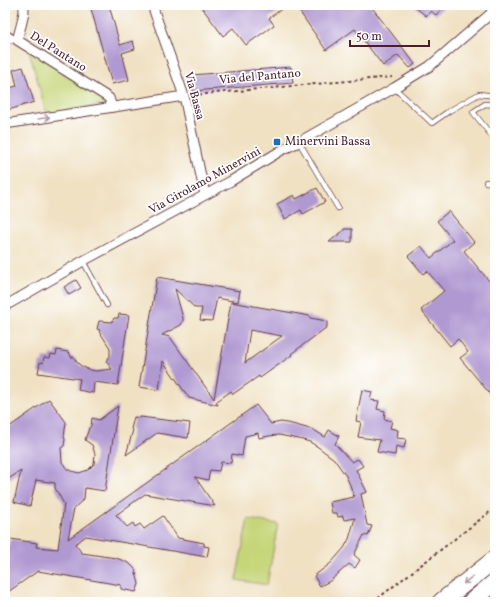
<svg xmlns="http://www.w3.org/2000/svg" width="500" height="607" font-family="Vollkorn,serif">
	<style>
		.green { fill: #c5d577; stroke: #887a51 }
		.building { fill: #b098d1; fill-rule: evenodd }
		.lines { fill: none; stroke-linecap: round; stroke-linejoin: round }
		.lane-casing { stroke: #633c42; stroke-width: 6 }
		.street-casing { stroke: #633c42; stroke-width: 11 }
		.highway-casing { stroke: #633c42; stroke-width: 19 }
		.path { stroke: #633c42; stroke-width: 2; stroke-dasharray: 3 3; stroke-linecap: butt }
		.lane { stroke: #fff; stroke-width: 4.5 }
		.street { stroke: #fff; stroke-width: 9 }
		.highway { stroke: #fff; stroke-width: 17 }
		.oneway { stroke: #ae9aa0 }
		.poi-dot { fill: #1f6fb2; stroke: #fff; stroke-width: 1.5 }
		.labels { text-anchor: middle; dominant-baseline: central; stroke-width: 3.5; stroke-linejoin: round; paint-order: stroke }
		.street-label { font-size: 12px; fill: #4a1f2b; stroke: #fff }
		.poi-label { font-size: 12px; fill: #4a1f2b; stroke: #fff; text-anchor: start }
	</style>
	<rect width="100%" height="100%" fill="#fff"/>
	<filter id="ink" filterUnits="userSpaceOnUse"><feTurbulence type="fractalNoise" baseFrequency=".025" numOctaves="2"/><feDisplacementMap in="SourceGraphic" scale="8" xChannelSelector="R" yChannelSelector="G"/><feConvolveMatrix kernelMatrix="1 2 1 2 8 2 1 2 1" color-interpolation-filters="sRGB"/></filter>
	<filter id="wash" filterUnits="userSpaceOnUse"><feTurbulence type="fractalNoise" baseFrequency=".012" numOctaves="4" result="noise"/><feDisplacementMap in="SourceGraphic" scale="16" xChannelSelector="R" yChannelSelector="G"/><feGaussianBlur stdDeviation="0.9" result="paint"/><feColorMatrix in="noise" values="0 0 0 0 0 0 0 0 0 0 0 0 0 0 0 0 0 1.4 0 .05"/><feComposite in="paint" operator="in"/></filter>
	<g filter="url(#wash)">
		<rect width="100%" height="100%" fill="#f0e1c3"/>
		<path class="green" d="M 29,51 L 106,101 L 105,104 L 50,114 L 46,111 Z
			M 248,519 L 278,524 L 267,585 L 236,580 Z"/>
		<g id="blocks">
			<path class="building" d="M 90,5 L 109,5 L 120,45 L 133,41 L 135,49 L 122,53 L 129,80 L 112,84 Z
				M 200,5 L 287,5 L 269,18 L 274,25 L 246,45 L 233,28 L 223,36 Z
				M 295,5 L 370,5 L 415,64 L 410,68 L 398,55 L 383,66 L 355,29 L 326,50 Z
				M 413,5 L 445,5 L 436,15 L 431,11 L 426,16 Z
				M 23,67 L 34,102 L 5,111 L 5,89 L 17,86 L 13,70 Z
				M 291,67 L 293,83 L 193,91 L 192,75 Z
				M 317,188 L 325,202 L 303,214 L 301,210 L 285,219 L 277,204 L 294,195 L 296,199 Z
				M 449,211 L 474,242 L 464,251 L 495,288 L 495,400 L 460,358 L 468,352 L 458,339 L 450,346 L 421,310 L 444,291 L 427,271 L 423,274 L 408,256 L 421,246 L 431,258 L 453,240 L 437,221 Z
				M 344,229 L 352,229 L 352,242 L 329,242 L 343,231 Z
				M 157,277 L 240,291 L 238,302 L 217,298 L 212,321 L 200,320 L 202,308 L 195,308 L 175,289 L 183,318 L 183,321 L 181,325 L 162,335 L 170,337 L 214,399 L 231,302 L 310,316 L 310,318 L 327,321 L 327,327 L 291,354 L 292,355 L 260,378 L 259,376 L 233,394 L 231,391 L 216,402 L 218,405 L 189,398 L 163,361 L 159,390 L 139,387 ZM 250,330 L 282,336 L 245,363 Z
				M 76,280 L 81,288 L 69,295 L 64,287 Z
				M 119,314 L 129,315 L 118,385 L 94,382 L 93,393 L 78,390 L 80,379 L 38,373 L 40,362 L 43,363 L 44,357 L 50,358 L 51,354 L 56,355 L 57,350 L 68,352 L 70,354 L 71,357 L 74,357 L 76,361 L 81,366 L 90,370 L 96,371 L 112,369 L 106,361 L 110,356 L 110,348 L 101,334 L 99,332 L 100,330 L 97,329 L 99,321 L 112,322 L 114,318 L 118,318 Z
				M 362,390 L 372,392 L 370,400 L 379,401 L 377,409 L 385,411 L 384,419 L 392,421 L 390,428 L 398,430 L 397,438 L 406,439 L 404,448 L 396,446 L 395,455 L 377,452 L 380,440 L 358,437 L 361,422 L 356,421 Z
				M 49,399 L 66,422 L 64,437 L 65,439 L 64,446 L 61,448 L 62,462 L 67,469 L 71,471 L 79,473 L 88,470 L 94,464 L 95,454 L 92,445 L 85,440 L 89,428 L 91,426 L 92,418 L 99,420 L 118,406 L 105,491 L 85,488 L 84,499 L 74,508 L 68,539 L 256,405 L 271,424 L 281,422 L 292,424 L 314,430 L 325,437 L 329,430 L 339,436 L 335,444 L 352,462 L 358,459 L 363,466 L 356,470 L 367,492 L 361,494 L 367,525 L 372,526 L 368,536 L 364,535 L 354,555 L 360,560 L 355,568 L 349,564 L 330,581 L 320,586 L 314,576 L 331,563 L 344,548 L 349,539 L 355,518 L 344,520 L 343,516 L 338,517 L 337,513 L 332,513 L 330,502 L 354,497 L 350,485 L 346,476 L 334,459 L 318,447 L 310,442 L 299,439 L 279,435 L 269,436 L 259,438 L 258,433 L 245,436 L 242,456 L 232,454 L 231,463 L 221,462 L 219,471 L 210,470 L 208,480 L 195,477 L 215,506 L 145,494 L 116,515 L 127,527 L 133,523 L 135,527 L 140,524 L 144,529 L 163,516 L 178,538 L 204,543 L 204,546 L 209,547 L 207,557 L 86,536 L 75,544 L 82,553 L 116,558 L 124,561 L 130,564 L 135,569 L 139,584 L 136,592 L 121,589 L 121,585 L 38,571 L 5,594 L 5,561 L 10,539 L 37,543 L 36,547 L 58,549 L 64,504 L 55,488 L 55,483 L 36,480 L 30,506 L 14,502 L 21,471 L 5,481 L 5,430 Z
				M 134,417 L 140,418 L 140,417 L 190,423 L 188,438 L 157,433 L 126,455 L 133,430 L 131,429 Z"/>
		</g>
	</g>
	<g filter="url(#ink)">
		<use href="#blocks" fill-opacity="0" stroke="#633c42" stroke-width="1"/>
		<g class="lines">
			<defs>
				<path id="lane" d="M 486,5 L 492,13
					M 394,88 L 402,95 L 432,123 L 449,111 L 479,94 L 495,96
					M 495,105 L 485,104 L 473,112 L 495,140
					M 299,142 L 338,208
					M 486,182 L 495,183
					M 83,261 L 107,305"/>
				<path id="street" d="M 24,5 C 25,16 20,29 17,40 L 109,98 L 112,107
					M 152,5 L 184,96 L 205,195
					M 5,35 L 10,38
					M 5,124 L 184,96
					M 5,306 L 83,261 L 231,181 L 282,150 L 299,142 L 394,88 L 430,66 L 495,10"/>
				<path id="highway" d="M 441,602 L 495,559
					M 471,602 L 495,582"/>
			</defs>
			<use href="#lane" class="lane-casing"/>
			<use href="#street" class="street-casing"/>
			<use href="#highway" class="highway-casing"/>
			<path class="path" d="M 193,95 L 392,77
				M 373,602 L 495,508"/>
			<use href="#lane" class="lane"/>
			<use href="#street" class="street"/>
			<use href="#highway" class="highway"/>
		</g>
		<defs><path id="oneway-shaft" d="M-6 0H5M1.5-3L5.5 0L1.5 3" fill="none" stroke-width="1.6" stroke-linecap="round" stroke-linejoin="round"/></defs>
		<g class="oneway">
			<use href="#oneway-shaft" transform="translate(44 118) rotate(-9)"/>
			<use href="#oneway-shaft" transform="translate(468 580) rotate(141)"/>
		</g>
	</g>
	<rect class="poi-dot" x="273" y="138" width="8" height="8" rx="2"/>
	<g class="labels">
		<g class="street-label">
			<text transform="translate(58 52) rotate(32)">Del Pantano</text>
			<text transform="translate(260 77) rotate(-5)">Via del Pantano</text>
			<text transform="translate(194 96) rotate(75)">Via Bassa</text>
			<text transform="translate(205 181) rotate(-29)">Via Girolamo Minervini</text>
		</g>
		<g class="poi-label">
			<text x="285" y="142">Minervini Bassa</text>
		</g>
	</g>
	<rect width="500" height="607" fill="none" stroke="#fff" stroke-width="20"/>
	<path d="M350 40v6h79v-6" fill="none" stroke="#4a1f2b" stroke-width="2"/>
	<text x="356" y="40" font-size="12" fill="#4a1f2b" stroke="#ffffff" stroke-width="3" paint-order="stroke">50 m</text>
</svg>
